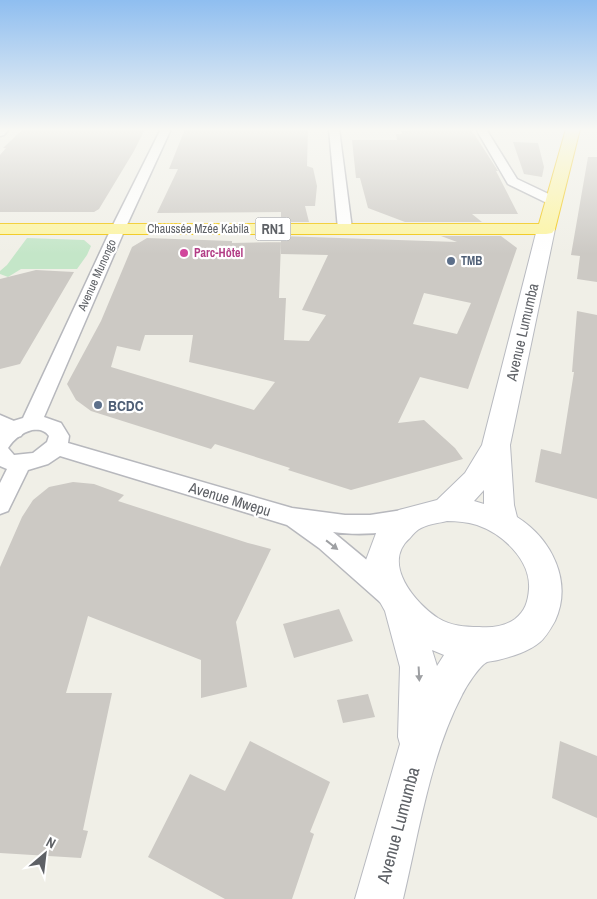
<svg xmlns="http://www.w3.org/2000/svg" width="597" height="899" font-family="'Archivo Narrow',sans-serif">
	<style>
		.green { fill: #c4e6c8 }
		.building { fill: #ccc9c4; fill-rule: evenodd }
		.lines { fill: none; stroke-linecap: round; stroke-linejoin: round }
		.minor-casing { stroke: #b7b8bd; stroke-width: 3 }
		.tertiary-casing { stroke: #b7b8bd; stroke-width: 3 }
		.secondary-casing { stroke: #b8bac0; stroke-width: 2 }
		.trunk-casing { stroke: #f1c406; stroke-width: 2 }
		.minor { fill: #fff; fill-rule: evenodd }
		.tertiary { fill: #fff; fill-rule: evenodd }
		.secondary { fill: #fff; fill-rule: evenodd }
		.trunk { fill: #fcf4a0; fill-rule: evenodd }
		.oneway { fill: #9ea0a3 }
		.hotel-dot { fill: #d1479c; stroke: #fff; stroke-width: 2 }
		.service-dot { fill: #5c6f8a; stroke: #fff; stroke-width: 2 }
		.labels { text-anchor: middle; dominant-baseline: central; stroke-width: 4.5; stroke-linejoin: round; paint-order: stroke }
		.far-street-label { font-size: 12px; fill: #5e6166; stroke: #fff }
		.far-hotel-label { font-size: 12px; font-weight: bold; fill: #b23c85; stroke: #fff; text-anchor: start }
		.far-service-label { font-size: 12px; font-weight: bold; fill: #4e5e75; stroke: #fff; text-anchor: start }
		.shield { fill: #fff; stroke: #8e9094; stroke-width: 1 }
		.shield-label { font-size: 14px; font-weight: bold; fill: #5e6166 }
		.street-label { font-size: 15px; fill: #5e6166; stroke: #fff }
		.service-label { font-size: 15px; font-weight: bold; fill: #4e5e75; stroke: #fff; text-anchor: start }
		.near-street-label { font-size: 18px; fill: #5e6166; stroke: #fff }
	</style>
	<rect width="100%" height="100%" fill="#f0efe7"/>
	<path class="green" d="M 27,238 L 84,240 L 91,246 L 87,255 L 77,269 L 21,269 L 8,277 L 0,274 L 0,271 L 7,265 Z"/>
	<path class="building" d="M 23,129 L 145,129 L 134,151 L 99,209 L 94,212 L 0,212 L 0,155 L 6,148 L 3,148 Z
		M 185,129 L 308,129 L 307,166 L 313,168 L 317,186 L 315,206 L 305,206 L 309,222 L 281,222 L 281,212 L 157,213 L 178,169 L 169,169 Z
		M 409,129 L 471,129 L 498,171 L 496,171 L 518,214 L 472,214 L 482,222 L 405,222 L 368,208 L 360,178 L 356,178 L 352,140 L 397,140 L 396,134 L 402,134 L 401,131 L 410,131 Z
		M 513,142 L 538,143 L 544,167 L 542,177 L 524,174 Z
		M 588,157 L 597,157 L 597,282 L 577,279 L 580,256 L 571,255 Z
		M 281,236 L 457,242 L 441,236 L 501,236 L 517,248 L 468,389 L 420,377 L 398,423 L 424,420 L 455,448 L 463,459 L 351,490 L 288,470 L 290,468 L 215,444 L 211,449 L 91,411 L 76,400 L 67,384 L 101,321 L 132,247 L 147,238 L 232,241 L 232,243 L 281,242 L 279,298 L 286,298 L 284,340 L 309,341 L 326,315 L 302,310 L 328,255 L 281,254 ZM 424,293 L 471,303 L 457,334 L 413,324 ZM 145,335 L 193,335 L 189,362 L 275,382 L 254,410 L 111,367 L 117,346 L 140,351 Z
		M 36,270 L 74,272 L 20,364 L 0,369 L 0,279 Z
		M 577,311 L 597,315 L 597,499 L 535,482 L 541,449 L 561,454 L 574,372 L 572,372 Z
		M 73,482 L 94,484 L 124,495 L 118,501 L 248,543 L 271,549 L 236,622 L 247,687 L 201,698 L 201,660 L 88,616 L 66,693 L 112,693 L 83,830 L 88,831 L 81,858 L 0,853 L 0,567 L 22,517 L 33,500 L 49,487 Z
		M 339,609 L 353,641 L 294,658 L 283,624 Z
		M 368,694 L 375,717 L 343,723 L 337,700 Z
		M 250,741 L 330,782 L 310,832 L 314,834 L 292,899 L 225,899 L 148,857 L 190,774 L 225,791 Z
		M 560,741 L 597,756 L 597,818 L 552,798 Z"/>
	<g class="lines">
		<defs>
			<path id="minor" d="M 161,129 L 171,129 L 125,229 L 44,417 L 61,423 L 69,436 L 68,443 L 292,508 L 345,515 L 370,515 L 409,509 L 417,511 L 421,518 L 417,525 C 391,533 361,536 333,532 L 398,586 L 402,594 L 398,602 L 389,606 L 380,602 L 319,548 L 287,525 L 60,456 L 48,464 L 28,470 L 8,511 L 0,514 L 0,483 L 7,469 L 0,466 L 0,429 L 10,422 L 23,418 L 111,229 ZM 32,430 C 39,429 45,430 49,436 L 47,442 L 33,453 L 14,455 L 8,448 C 14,439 21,433 32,430 Z
				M 329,129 L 339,129 L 352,229 L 345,233 L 338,229 Z
				M 476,129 L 486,129 L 517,179 L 557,198 L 559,201 L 557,204 L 549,204 L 508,184 Z"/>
			<path id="tertiary" d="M 0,129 L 9,129 L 4,135 L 0,136 Z
				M 0,415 L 21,424 L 25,430 L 21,436 L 12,439 L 0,434 Z"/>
			<path id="secondary" d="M 546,224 L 552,225 L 555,229 L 510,445 L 514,505 L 517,517 C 552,539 573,582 555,621 C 551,628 546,637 540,642 C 528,652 513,656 498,660 C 495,661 490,661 487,662 C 479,666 466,687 462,695 C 430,756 419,832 403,899 L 355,899 L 400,744 L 398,737 L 400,667 L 385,611 L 371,586 L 366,560 L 378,528 L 399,510 L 437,500 L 465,473 L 482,445 L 537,229 L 540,225 ZM 484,490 L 484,504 L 474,501 ZM 447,521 C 457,521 467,522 477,525 C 503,534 531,560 529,589 C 528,602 525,611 515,619 C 504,627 491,628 479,627 C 465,627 451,626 438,618 C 415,603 381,563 410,538 C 413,534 417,530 421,528 C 429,524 439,523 447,521 ZM 432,650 L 444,655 L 437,666 Z"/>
			<path id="trunk" d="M 566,129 L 580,129 L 555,229 L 552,233 L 546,234 L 0,234 L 0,224 L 539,224 Z"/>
		</defs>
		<use href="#minor" class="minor-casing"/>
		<use href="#tertiary" class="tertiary-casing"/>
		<use href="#secondary" class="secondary-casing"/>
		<use href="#trunk" class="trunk-casing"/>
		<use href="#minor" class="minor"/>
		<use href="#tertiary" class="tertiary"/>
		<use href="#secondary" class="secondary"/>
		<use href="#trunk" class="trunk"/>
	</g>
	<defs><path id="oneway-solid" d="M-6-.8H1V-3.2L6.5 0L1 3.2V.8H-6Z" transform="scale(1.25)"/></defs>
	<g class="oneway">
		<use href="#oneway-solid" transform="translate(332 545) rotate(38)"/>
		<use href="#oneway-solid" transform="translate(419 674) rotate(87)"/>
	</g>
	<linearGradient id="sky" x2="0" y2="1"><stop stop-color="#8fbef0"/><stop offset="0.51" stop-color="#f8f8f4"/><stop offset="1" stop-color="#f8f8f4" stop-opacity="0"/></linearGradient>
	<rect width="597" height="254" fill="url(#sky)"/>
	<circle class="hotel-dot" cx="184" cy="253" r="5"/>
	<g class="service-dot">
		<circle cx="451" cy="261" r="5"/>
		<circle cx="98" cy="405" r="5"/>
	</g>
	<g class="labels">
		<g class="far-street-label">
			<text x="198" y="229">Chaussée Mzée Kabila</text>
			<text transform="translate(97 275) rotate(-66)">Avenue Munongo</text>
		</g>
		<g class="far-hotel-label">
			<text x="194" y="253">Parc-Hôtel</text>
		</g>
		<g class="far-service-label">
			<text x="461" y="261">TMB</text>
		</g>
		<rect class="shield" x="255.5" y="217.5" width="35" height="23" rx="4"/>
		<g class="shield-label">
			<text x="273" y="229">RN1</text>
		</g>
		<g class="street-label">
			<text transform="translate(522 332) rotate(-77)">Avenue Lumumba</text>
			<text transform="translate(230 499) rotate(17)">Avenue Mwepu</text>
		</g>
		<g class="service-label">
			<text x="108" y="405">BCDC</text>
		</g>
		<g class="near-street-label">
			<text transform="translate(398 825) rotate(-75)">Avenue Lumumba</text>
		</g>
	</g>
	<g transform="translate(45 854) rotate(28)" stroke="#ffffff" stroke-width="4" paint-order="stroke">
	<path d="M0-4L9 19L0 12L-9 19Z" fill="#5e6166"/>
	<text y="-8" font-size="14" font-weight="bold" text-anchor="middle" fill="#5e6166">N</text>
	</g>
</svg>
